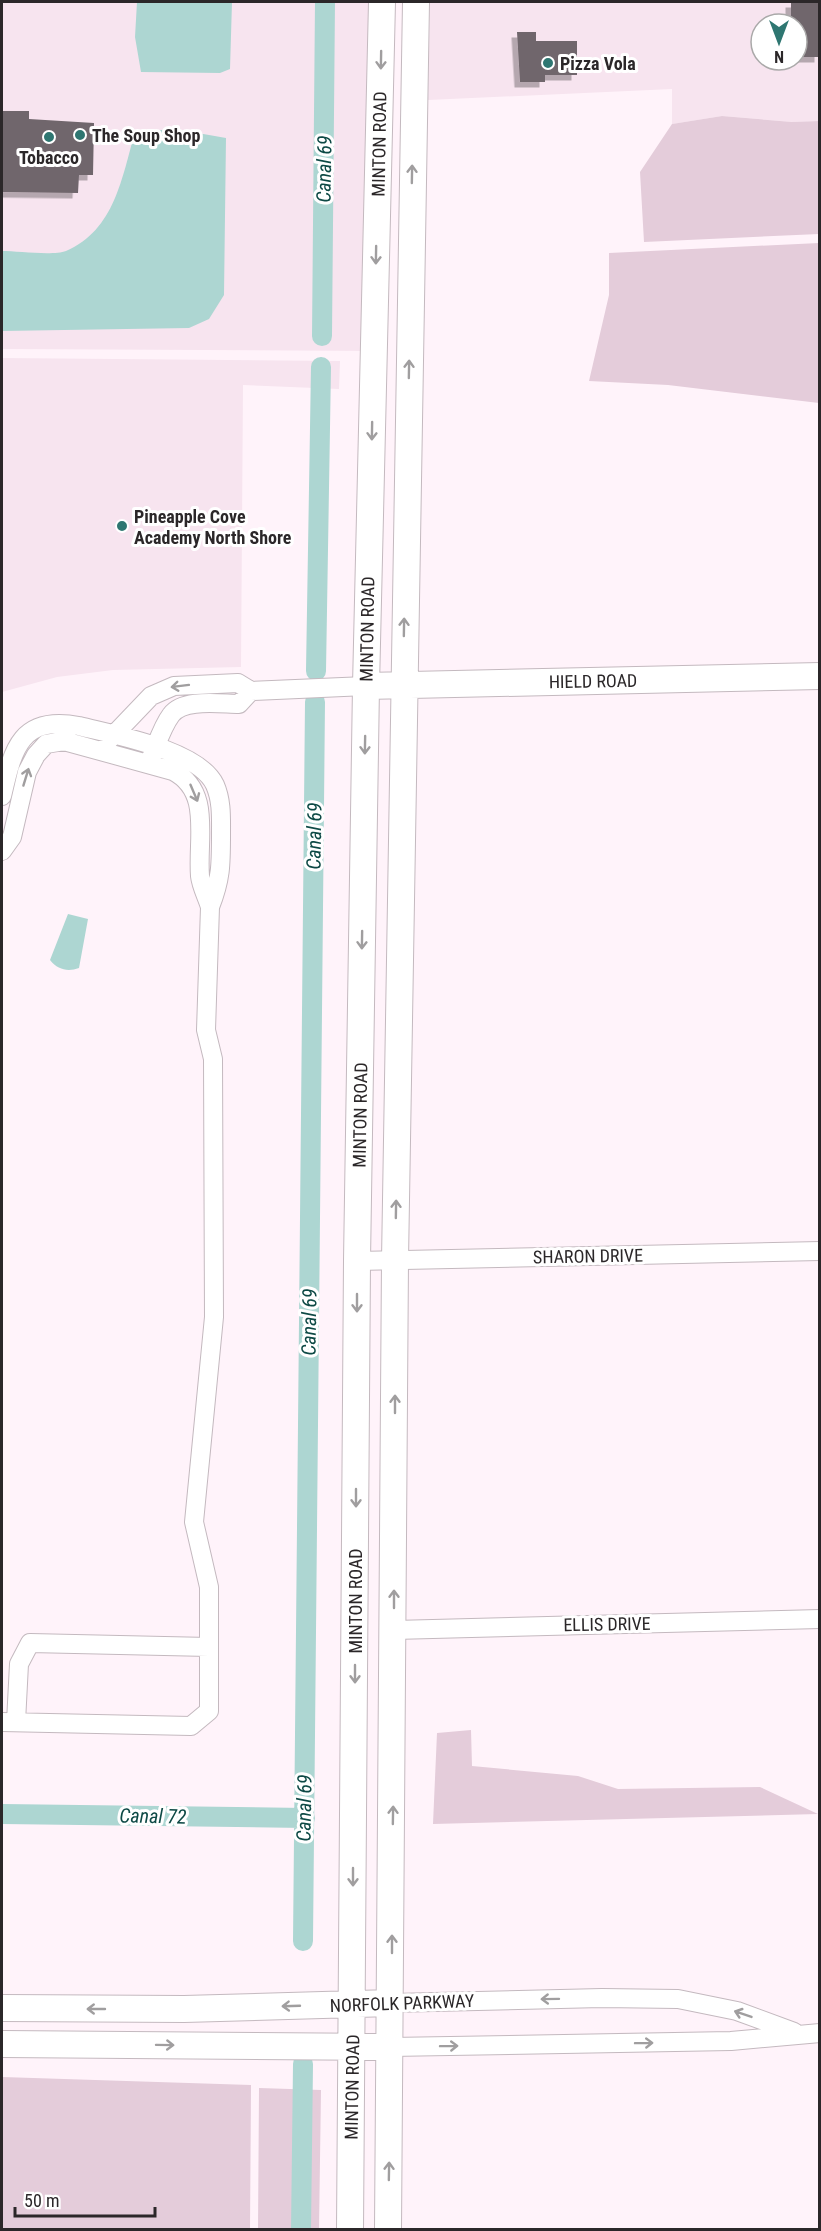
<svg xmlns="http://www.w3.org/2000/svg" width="821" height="2231" font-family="'Roboto Condensed',sans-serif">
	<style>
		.built { fill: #f7e4ef; fill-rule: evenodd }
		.green { fill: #e4ccda }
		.water { fill: #add6d2 }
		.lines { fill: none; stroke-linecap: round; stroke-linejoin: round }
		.canal { stroke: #add6d2; stroke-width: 20 }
		.building { fill: #70666c; filter: url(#shadow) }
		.street-casing { stroke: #c4b9bf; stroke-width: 20 }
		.secondary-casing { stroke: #c4b9bf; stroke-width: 28 }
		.street { stroke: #fff; stroke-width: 18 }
		.secondary { stroke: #fff; stroke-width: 26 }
		.oneway { stroke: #a09e9f }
		.poi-dot { fill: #2e7671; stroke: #fff; stroke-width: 2 }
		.labels { text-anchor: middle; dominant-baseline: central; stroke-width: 6; stroke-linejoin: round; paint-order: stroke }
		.poi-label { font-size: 18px; font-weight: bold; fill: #2b2729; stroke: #fff; text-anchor: start }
		.street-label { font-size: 18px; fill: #2b2729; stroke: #fff }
		.water-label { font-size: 20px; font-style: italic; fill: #0d4945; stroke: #fff }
	</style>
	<defs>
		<filter id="shadow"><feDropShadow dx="-5.5" dy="5.5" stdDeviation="0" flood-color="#0004"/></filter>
	</defs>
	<rect width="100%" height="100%" fill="#fff3fa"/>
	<path class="built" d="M 2,2 L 382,2 L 374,351 L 2,349 Z
		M 430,2 L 819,2 L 819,121 L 792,122 L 722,116 L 672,124 L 672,89 L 428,100 ZM 761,24 L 797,24 L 797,60 L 761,60 Z
		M 2,358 L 340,361 L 339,389 L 243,385 L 241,667 L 113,670 L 57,677 L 2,692 Z"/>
	<path class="green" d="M 722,116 L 792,122 L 819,121 L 819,234 L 644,242 L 640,172 L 672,124 Z
		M 819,243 L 819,403 L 668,385 L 589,381 L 609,295 L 609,253 Z
		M 471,1730 L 472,1766 L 578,1776 L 618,1789 L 760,1787 L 818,1814 L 433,1824 L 437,1733 Z
		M 2,2077 L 251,2085 L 250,2229 L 2,2229 Z
		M 259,2088 L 321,2090 L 319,2229 L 258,2229 Z"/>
	<path class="water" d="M 137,2 L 232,2 L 230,69 L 220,73 L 141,72 L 135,37 Z
		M 175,129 L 226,138 L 224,295 L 209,319 L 189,328 L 2,331 L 2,251 C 17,251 53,256 66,251 C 115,230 122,177 135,132 Z
		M 68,914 L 88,919 L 79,968 C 68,972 58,970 50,960 Z"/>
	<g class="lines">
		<path class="canal" d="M 322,336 L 325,2
			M 316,671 L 321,367
			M 2,1814 L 305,1818
			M 303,1941 L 315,702
			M 301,2230 L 303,2064"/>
	</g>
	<path class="building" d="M 791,2 L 820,2 L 820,57 L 797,57 L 797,24 L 791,24 Z
		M 517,32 L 536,32 L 536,41 L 577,41 L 577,75 L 545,75 L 545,82 L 520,82 Z
		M 2,111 L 29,111 L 29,119 L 94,123 L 93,175 L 79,175 L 78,193 L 2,192 Z"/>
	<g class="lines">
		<defs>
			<path id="street" d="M 108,741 L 151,696 L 174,686 L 238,683 L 251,691 L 366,686
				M 151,758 C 157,744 162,727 171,715 C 183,698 221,704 239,704 L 251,691
				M 2,796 C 13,749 20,715 79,726 C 114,735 199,750 215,785 C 222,801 221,818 221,835 C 221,865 221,879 210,907 C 207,897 201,886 200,876 C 197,838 212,791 173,771 L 64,741 L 46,744 L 36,755 L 27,772 L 12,837 L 2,851
				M 357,1261 L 820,1251
				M 394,1630 L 820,1619
				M 209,1647 L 209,1587 L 194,1522 L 214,1317 L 213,1059 L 206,1030 L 210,907
				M 2,1722 L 191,1726 L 209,1711 L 209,1647 L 30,1643 L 19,1664 L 16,1722
				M 391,2003 L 602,1998 L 678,1999 L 737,2011 L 794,2032
				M 390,2047 L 731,2041 L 820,2033"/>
			<path id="secondary" d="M 366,686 L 820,676
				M 2,2008 L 184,2009 L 391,2003
				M 2,2044 L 390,2047
				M 350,2230 L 357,1261 L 366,686 L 382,2
				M 388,2230 L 395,1260 L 416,2"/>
		</defs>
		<use href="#street" class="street-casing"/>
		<use href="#secondary" class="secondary-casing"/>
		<use href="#street" class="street"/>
		<use href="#secondary" class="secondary"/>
	</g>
	<defs><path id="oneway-shaft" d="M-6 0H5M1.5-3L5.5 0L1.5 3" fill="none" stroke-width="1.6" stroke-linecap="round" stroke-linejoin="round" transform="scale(1.5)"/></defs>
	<g class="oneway">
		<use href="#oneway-shaft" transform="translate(381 60) rotate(91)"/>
		<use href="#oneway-shaft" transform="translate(412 174) rotate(-89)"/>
		<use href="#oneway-shaft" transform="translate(376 255) rotate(91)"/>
		<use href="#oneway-shaft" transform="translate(409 369) rotate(-89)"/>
		<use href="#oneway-shaft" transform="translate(372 431) rotate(91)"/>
		<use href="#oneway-shaft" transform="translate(404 627) rotate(-89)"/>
		<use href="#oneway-shaft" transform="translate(180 686) rotate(173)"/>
		<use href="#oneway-shaft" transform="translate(365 745) rotate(91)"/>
		<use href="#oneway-shaft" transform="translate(26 777) rotate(-73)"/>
		<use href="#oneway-shaft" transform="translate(194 793) rotate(67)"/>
		<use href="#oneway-shaft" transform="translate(362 940) rotate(91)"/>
		<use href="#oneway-shaft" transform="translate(396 1209) rotate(-89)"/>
		<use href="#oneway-shaft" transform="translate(357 1303) rotate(90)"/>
		<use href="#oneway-shaft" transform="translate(395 1404) rotate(-90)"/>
		<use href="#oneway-shaft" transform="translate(356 1498) rotate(90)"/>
		<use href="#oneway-shaft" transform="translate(394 1599) rotate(-90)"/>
		<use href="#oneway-shaft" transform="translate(355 1674) rotate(90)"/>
		<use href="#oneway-shaft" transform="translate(393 1815) rotate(-89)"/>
		<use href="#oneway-shaft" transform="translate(353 1877) rotate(90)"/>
		<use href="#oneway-shaft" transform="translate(392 1944) rotate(-90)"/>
		<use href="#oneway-shaft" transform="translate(550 1999) rotate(179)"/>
		<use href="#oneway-shaft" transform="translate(291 2006) rotate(178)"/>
		<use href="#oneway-shaft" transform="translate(96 2009) rotate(-180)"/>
		<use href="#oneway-shaft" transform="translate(743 2014) rotate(-161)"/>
		<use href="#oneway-shaft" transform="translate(644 2043) rotate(-1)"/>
		<use href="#oneway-shaft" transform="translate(165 2045) rotate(1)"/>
		<use href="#oneway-shaft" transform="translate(449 2046) rotate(-1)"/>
		<use href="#oneway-shaft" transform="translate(389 2171) rotate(-89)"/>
	</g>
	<g class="poi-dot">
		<circle cx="548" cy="63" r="6"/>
		<circle cx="80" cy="135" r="6"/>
		<circle cx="49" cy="137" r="6"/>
		<circle cx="122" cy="526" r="6"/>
	</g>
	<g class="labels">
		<g class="poi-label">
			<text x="560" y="63">Pizza Vola</text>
			<text x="92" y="135">The Soup Shop</text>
			<text x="49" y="157" text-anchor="middle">Tobacco</text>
			<text x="134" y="516">Pineapple Cove<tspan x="134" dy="21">Academy North Shore</tspan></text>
		</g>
		<g class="street-label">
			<text transform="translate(379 144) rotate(-89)">MINTON ROAD</text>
			<text transform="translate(367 629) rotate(-89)">MINTON ROAD</text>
			<text transform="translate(593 681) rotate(-1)">HIELD ROAD</text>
			<text transform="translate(360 1115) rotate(-89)">MINTON ROAD</text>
			<text transform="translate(588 1256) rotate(-1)">SHARON DRIVE</text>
			<text transform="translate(355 1601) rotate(-90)">MINTON ROAD</text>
			<text transform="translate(607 1624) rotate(-1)">ELLIS DRIVE</text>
			<text transform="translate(402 2003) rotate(-2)">NORFOLK PARKWAY</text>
			<text transform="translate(352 2087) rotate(-89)">MINTON ROAD</text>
		</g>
		<g class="water-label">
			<text transform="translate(324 169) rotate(-89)">Canal 69</text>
			<text transform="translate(314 836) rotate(-89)">Canal 69</text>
			<text transform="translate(309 1322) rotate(-89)">Canal 69</text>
			<text transform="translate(304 1808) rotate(-89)">Canal 69</text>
			<text transform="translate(153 1816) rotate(1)">Canal 72</text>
		</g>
	</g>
	<rect width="821" height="2231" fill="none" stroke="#2b2729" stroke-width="6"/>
	<g transform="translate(779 42) rotate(180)"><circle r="28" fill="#ffffff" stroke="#aaa9a9" stroke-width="1.5"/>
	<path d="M0-4.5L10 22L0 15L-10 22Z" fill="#2e7671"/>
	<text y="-9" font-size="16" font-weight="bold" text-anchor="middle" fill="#2b2729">N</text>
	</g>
	<path d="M15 2207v9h140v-9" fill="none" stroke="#2b2729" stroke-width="3"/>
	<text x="24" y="2207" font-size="18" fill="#2b2729" stroke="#ffffff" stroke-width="4.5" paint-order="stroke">50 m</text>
</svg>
